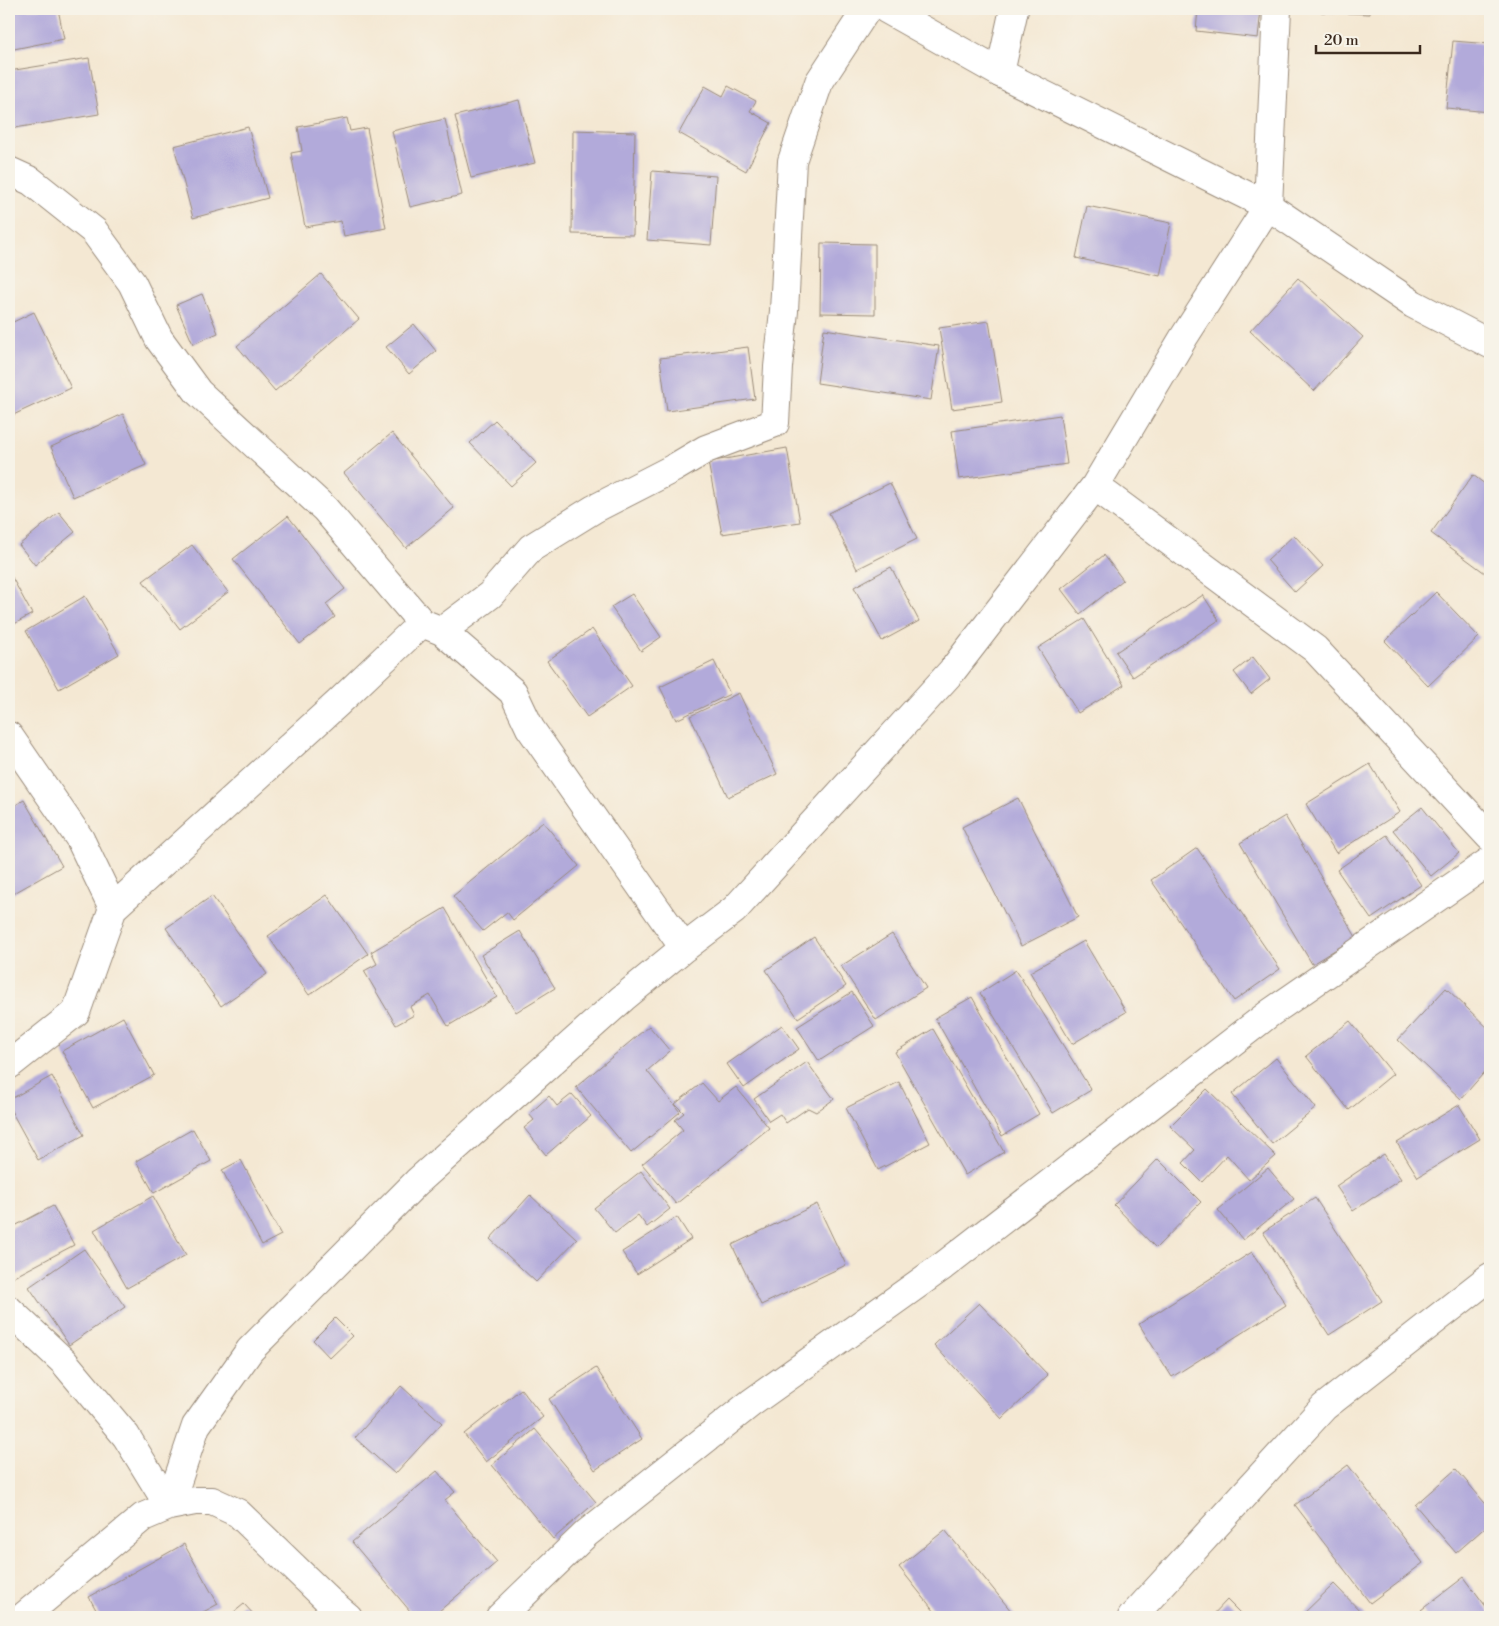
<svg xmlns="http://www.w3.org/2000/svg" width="1499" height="1626" font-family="'Libre Bodoni',serif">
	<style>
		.building { fill: #b2aada }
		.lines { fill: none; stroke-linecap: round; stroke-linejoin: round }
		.minor-casing { stroke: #988978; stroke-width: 30 }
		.tertiary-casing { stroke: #988978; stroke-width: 30 }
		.minor { stroke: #fff; stroke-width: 28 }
		.tertiary { stroke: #fff; stroke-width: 28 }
	</style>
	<rect width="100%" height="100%" fill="#f7f3e8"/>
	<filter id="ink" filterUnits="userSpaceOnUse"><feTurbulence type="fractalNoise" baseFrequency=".02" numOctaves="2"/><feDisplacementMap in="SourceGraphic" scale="10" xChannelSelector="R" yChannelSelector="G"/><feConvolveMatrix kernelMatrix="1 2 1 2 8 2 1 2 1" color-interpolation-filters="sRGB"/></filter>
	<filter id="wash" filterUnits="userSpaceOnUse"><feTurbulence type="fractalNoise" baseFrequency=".0096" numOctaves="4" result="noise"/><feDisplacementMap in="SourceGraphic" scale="20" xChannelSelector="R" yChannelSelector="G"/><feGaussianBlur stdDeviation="1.12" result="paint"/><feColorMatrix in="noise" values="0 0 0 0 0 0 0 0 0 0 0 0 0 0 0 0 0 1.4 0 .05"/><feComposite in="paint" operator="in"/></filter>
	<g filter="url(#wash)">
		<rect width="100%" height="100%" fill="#f4e8d3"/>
		<g id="blocks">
			<path class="building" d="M 9,9 L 58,9 L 64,39 L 9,50 Z
				M 1198,9 L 1261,9 L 1258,38 L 1196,31 Z
				M 1321,9 L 1370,9 L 1370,14 L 1321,12 Z
				M 1453,41 L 1490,44 L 1490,112 L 1446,108 Z
				M 89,58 L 99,114 L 9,129 L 9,71 Z
				M 705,86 L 723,96 L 728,86 L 756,101 L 750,111 L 771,123 L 746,171 L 679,133 Z
				M 519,100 L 535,163 L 471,178 L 455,116 Z
				M 347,118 L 350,131 L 367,128 L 386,228 L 344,236 L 341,221 L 305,227 L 291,153 L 302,151 L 298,127 Z
				M 445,119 L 462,195 L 410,207 L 392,131 Z
				M 248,127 L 268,198 L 193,218 L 174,146 Z
				M 573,130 L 635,132 L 633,235 L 572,234 Z
				M 652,171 L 716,176 L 711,245 L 647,240 Z
				M 1087,206 L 1171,223 L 1160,276 L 1076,258 Z
				M 821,243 L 875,244 L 875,314 L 820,313 Z
				M 321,274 L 359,319 L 275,391 L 237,346 Z
				M 1298,278 L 1363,337 L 1314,391 L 1250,331 Z
				M 202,294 L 218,333 L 193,344 L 176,305 Z
				M 34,312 L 71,388 L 9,417 L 9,324 Z
				M 989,321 L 1002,402 L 952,409 L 939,328 Z
				M 414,324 L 436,351 L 409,374 L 386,347 Z
				M 824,329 L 939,346 L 931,400 L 817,383 Z
				M 748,347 L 755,399 L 667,411 L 660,358 Z
				M 123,414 L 146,465 L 73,497 L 51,447 Z
				M 1060,415 L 1067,464 L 959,479 L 952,431 Z
				M 495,420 L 536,463 L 511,486 L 470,443 Z
				M 392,433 L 454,508 L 406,548 L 344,473 Z
				M 787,448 L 800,522 L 722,534 L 708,462 Z
				M 1473,475 L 1490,488 L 1490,567 L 1485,573 L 1431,533 Z
				M 890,483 L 917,539 L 857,569 L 829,513 Z
				M 59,512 L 75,532 L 35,565 L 19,545 Z
				M 288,516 L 345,589 L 326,604 L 335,617 L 300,644 L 233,559 Z
				M 1294,535 L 1323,566 L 1295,592 L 1267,560 Z
				M 192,545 L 228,592 L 180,629 L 143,581 Z
				M 1104,555 L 1123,580 L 1080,614 L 1061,589 Z
				M 891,567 L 919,621 L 882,641 L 854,587 Z
				M 9,572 L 32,614 L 9,627 Z
				M 1436,592 L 1479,637 L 1428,686 L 1385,641 Z
				M 632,594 L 661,637 L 641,651 L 611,607 Z
				M 1203,595 L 1219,620 L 1133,677 L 1116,652 Z
				M 85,596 L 119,654 L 59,689 L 26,631 Z
				M 1084,619 L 1124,685 L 1078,713 L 1038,648 Z
				M 592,629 L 632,686 L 587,717 L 547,661 Z
				M 1253,657 L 1270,679 L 1251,694 L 1234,672 Z
				M 714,661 L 730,694 L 676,720 L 660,687 Z
				M 739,693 L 777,774 L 728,797 L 690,716 Z
				M 1370,764 L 1400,812 L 1336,853 L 1306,804 Z
				M 1018,798 L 1078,917 L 1021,946 L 962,827 Z
				M 24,800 L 62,866 L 9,896 L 9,809 Z
				M 1422,807 L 1459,853 L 1431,876 L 1393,830 Z
				M 1285,816 L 1356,937 L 1312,964 L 1240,843 Z
				M 543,822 L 579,866 L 513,920 L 507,912 L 483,931 L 453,896 Z
				M 1387,835 L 1421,885 L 1371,919 L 1337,870 Z
				M 1197,848 L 1280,969 L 1234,1001 L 1151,880 Z
				M 327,895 L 368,954 L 309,995 L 268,936 Z
				M 212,896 L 267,974 L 221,1006 L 166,928 Z
				M 445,908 L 497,997 L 448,1026 L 430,995 L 410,1007 L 414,1015 L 396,1025 L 364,971 L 377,964 L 371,952 Z
				M 520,931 L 555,988 L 516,1012 L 481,955 Z
				M 892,934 L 926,988 L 876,1020 L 841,966 Z
				M 814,937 L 846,986 L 798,1018 L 766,970 Z
				M 1084,941 L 1126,1012 L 1072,1044 L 1030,972 Z
				M 1016,970 L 1091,1090 L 1053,1113 L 980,993 Z
				M 1446,988 L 1490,1030 L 1490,1066 L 1461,1099 L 1398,1040 Z
				M 852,992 L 874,1026 L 819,1061 L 797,1027 Z
				M 972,997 L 1039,1114 L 1002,1136 L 935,1018 Z
				M 123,1017 L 154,1075 L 93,1108 L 62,1051 Z
				M 1350,1021 L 1393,1074 L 1349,1110 L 1306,1056 Z
				M 782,1025 L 799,1049 L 744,1088 L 727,1064 Z
				M 649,1026 L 670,1051 L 647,1071 L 680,1112 L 631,1153 L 576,1087 Z
				M 933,1029 L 1004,1152 L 965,1175 L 895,1052 Z
				M 1276,1058 L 1316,1108 L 1272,1144 L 1232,1094 Z
				M 807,1062 L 834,1099 L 816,1112 L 808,1108 L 786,1123 L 780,1114 L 769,1121 L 754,1099 Z
				M 52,1076 L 84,1135 L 38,1160 L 9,1107 L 9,1100 Z
				M 899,1082 L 930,1143 L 878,1170 L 846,1108 Z
				M 702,1083 L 718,1101 L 736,1087 L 769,1128 L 676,1204 L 642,1164 L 683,1130 L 675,1120 L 684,1113 L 675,1104 Z
				M 1207,1089 L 1276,1156 L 1249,1180 L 1227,1155 L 1202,1182 L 1183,1163 L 1195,1150 L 1170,1126 Z
				M 572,1094 L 591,1116 L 546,1155 L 524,1128 L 534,1120 L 529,1114 L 549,1096 L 557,1106 Z
				M 1459,1105 L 1480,1139 L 1418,1177 L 1397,1143 Z
				M 193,1129 L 211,1161 L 154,1193 L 136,1161 Z
				M 1384,1154 L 1401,1179 L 1353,1211 L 1336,1186 Z
				M 1158,1159 L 1201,1202 L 1156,1248 L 1114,1205 Z
				M 241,1160 L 281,1235 L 262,1245 L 222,1170 Z
				M 1268,1168 L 1294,1199 L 1243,1240 L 1218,1210 Z
				M 641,1171 L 670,1209 L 647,1227 L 638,1215 L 615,1233 L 594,1208 Z
				M 530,1195 L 577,1239 L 536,1282 L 490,1239 Z
				M 153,1196 L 186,1255 L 127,1288 L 94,1230 Z
				M 1315,1198 L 1382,1301 L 1329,1335 L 1263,1232 Z
				M 817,1204 L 846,1265 L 761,1305 L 732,1245 Z
				M 53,1206 L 74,1245 L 10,1279 L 9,1229 Z
				M 677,1217 L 691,1239 L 637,1274 L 622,1252 Z
				M 84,1249 L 125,1307 L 69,1345 L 29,1287 Z
				M 1252,1252 L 1286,1305 L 1172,1377 L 1139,1324 Z
				M 979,1303 L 1048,1375 L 1002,1419 L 934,1345 Z
				M 335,1318 L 353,1336 L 330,1358 L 313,1340 Z
				M 596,1368 L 642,1439 L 595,1470 L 549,1399 Z
				M 401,1386 L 442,1423 L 395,1474 L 355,1438 Z
				M 521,1389 L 543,1417 L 486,1462 L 464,1434 Z
				M 535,1429 L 596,1502 L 553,1539 L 492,1465 Z
				M 1348,1465 L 1423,1563 L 1370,1603 L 1295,1505 Z
				M 1456,1469 L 1490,1509 L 1490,1523 L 1456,1553 L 1415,1505 Z
				M 437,1471 L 455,1492 L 445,1500 L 497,1562 L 432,1617 L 415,1617 L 352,1542 Z
				M 945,1530 L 1016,1617 L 939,1617 L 899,1567 Z
				M 184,1544 L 218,1604 L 194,1617 L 100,1617 L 89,1597 Z
				M 1464,1577 L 1490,1612 L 1490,1617 L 1426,1617 L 1421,1610 Z
				M 1334,1584 L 1366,1617 L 1300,1617 Z
				M 1227,1600 L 1244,1617 L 1211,1617 Z
				M 244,1604 L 256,1617 L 228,1617 Z"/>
		</g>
	</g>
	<g filter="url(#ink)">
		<use href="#blocks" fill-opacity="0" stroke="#988978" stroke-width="1"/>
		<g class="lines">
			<defs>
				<path id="minor" d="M 1000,73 L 1014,9
					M 9,171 L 31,181 L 94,231 L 132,283 L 159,339 L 198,392 L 325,509 L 422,623
					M 1095,486 L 1315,649 L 1490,837
					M 442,631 L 490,595 L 531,548 L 594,509 L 674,468 L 706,449 L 775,423 L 778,367 L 784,311 L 792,161 L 819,82 L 867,9
					M 9,736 L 80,839 L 113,908
					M 9,1065 L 76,1012 L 113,908 L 338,703 L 422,623 L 442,631 L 513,692 L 530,728 L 684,948
					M 9,1310 L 64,1362 L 126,1436 L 169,1506
					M 169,1506 L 196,1426 L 250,1350 L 417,1182 L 623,998 L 684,948 L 734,910 L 952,671 L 1095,486 L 1184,337 L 1268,206 L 1277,9
					M 23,1617 L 143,1517 L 169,1506 L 195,1501 L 212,1501 L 238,1513 L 329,1601 L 348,1617
					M 500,1617 L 587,1533 L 751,1403 L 943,1266 L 1270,1013 L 1490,861
					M 1132,1617 L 1324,1407 L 1490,1277"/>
				<path id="tertiary" d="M 886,9 L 1000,73 L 1268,206 L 1413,304 L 1490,344"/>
			</defs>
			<use href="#minor" class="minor-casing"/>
			<use href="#tertiary" class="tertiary-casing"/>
			<use href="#minor" class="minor"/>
			<use href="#tertiary" class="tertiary"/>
		</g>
	</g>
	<rect width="1499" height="1626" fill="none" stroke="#f7f3e8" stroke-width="30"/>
	<path d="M1316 45v8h104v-8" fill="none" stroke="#3b2a1e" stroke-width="2.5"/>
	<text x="1324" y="45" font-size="15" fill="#3b2a1e" stroke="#f7f3e8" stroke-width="4" paint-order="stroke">20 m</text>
</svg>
